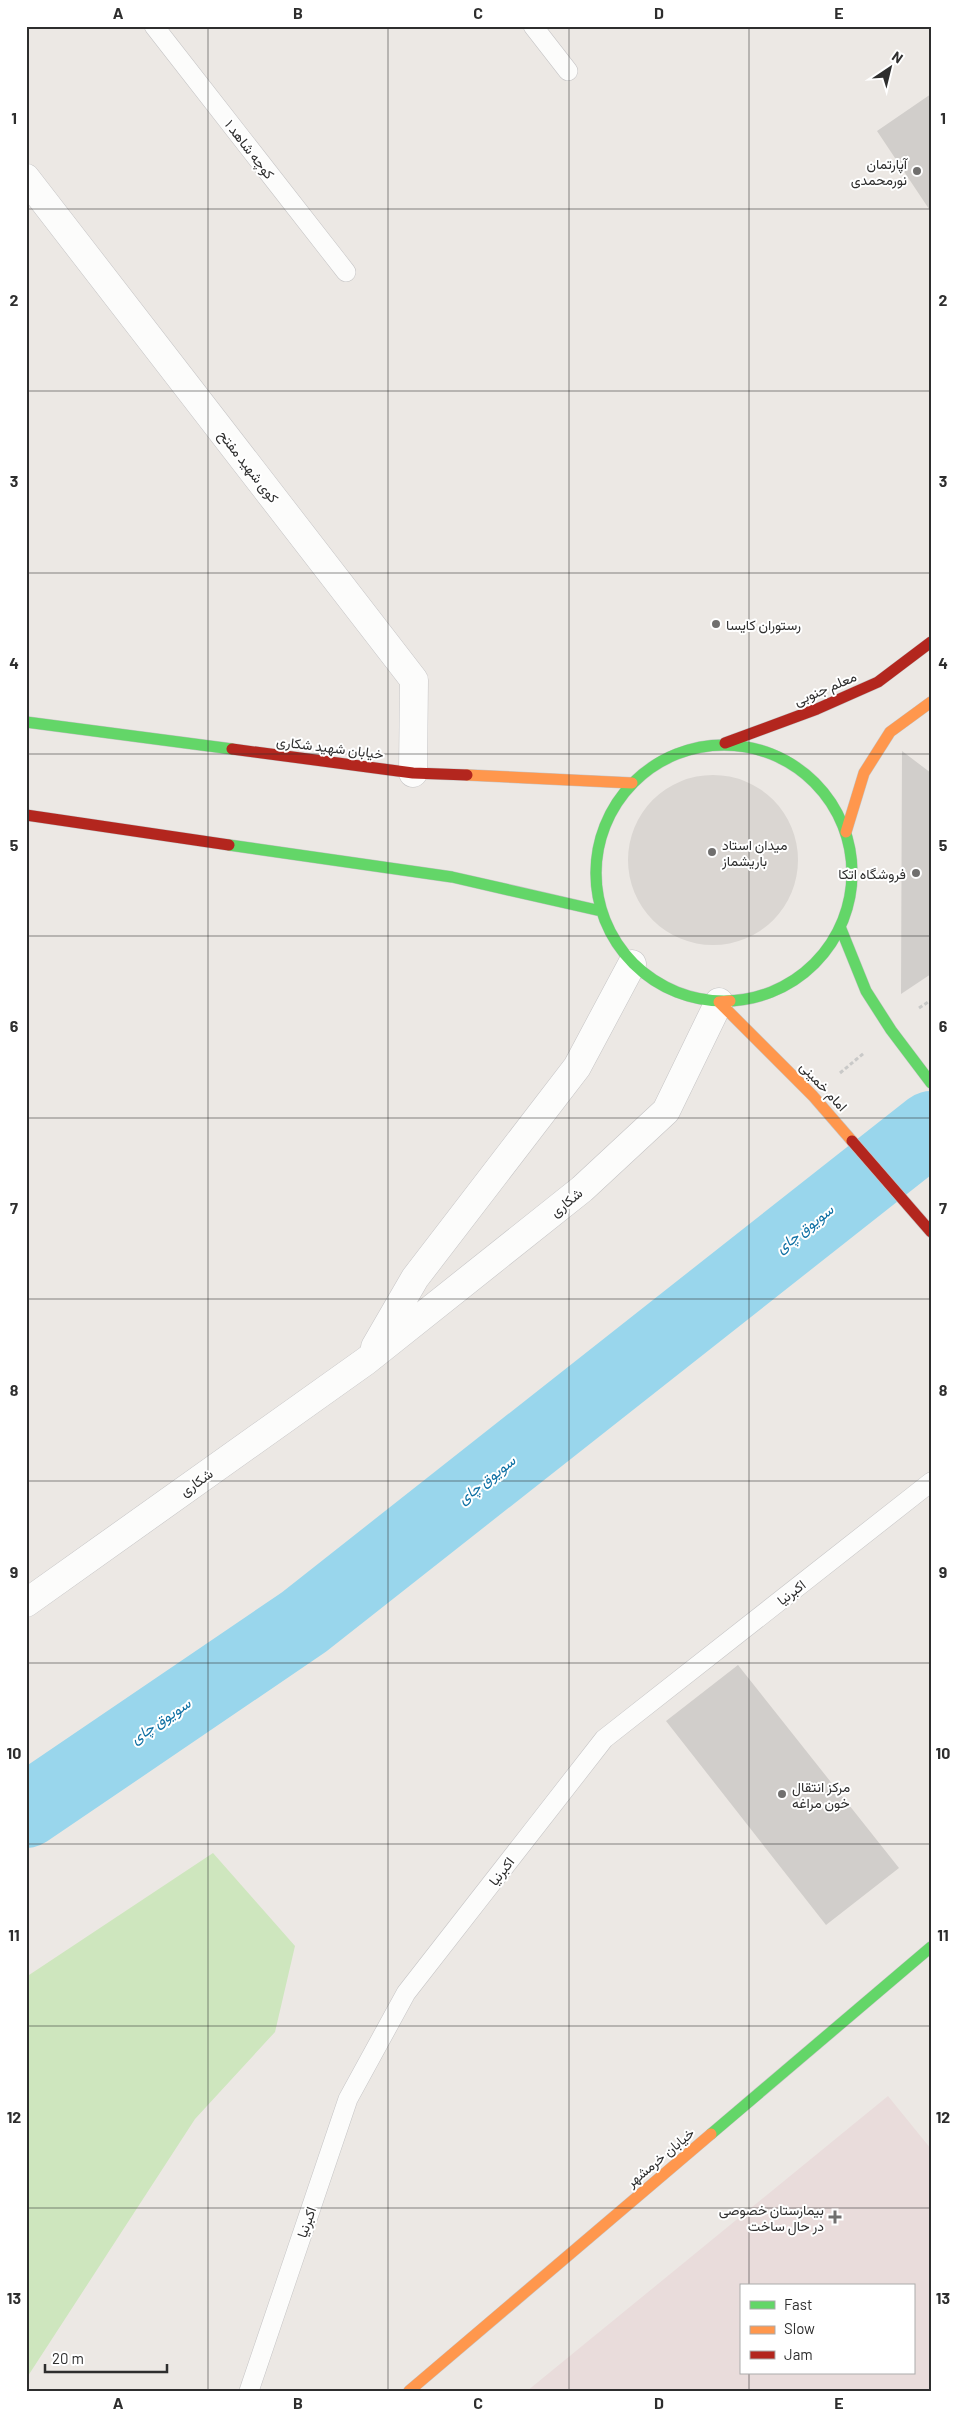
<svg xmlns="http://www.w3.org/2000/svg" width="957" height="2417" font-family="Barlow,Vazirmatn,sans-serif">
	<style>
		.medical { fill: #e9dcdb; fill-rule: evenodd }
		.green { fill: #cee6be }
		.plaza { fill: #dad6d2 }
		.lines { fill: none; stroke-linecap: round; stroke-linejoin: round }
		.river { stroke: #99d6ec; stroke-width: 74 }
		.building { fill: #d1cecb }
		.lane-casing { stroke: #c5c4c5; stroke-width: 20 }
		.street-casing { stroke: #c5c4c5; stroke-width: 29 }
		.fast-casing { stroke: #c5c4c5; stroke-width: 12 }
		.slow-casing { stroke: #c5c4c5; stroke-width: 12 }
		.jam-casing { stroke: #c5c4c5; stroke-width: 12 }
		.path { stroke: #c9c9c8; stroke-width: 3; stroke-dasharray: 4 2.5; stroke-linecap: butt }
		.lane { stroke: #fcfcfb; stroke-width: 19 }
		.street { stroke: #fcfcfb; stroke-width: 28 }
		.fast { stroke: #63d668; stroke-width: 11 }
		.slow { stroke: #ff974d; stroke-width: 11 }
		.jam { stroke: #b3261e; stroke-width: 11 }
		.grid { fill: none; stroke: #2e2e2e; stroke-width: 1; stroke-opacity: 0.55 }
		.poi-dot { fill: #706f6e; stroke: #fff; stroke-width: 2 }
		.labels { text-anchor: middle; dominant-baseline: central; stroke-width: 4; stroke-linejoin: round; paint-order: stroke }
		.street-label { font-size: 14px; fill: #2e2e2e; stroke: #fff }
		.poi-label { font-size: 14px; fill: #2e2e2e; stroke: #fff; text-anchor: end }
		.water-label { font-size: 15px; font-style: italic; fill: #0d6fa3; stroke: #fff }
		.neatline { fill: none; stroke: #2e2e2e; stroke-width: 2 }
		.grid-label { font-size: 16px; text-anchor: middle; font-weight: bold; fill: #2e2e2e }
	</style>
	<rect width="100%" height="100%" fill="#ece8e4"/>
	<path class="medical" d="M 888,2096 L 931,2149 L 931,2391 L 527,2391 ZM 741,2286 L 913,2286 L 913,2373 L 741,2373 Z"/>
	<path class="green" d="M 213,1853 L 295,1946 L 275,2032 L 195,2119 L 26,2379 L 26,1977 Z"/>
	<path class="plaza" d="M628 860a85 85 0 1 1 170 0a85 85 0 1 1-170 0Z"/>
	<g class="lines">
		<path class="river" d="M 26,1811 L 304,1622 L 931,1128"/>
	</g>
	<path class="building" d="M 931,94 L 931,212 L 877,131 Z
		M 902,751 L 931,773 L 931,974 L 901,994 Z
		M 738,1665 L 899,1868 L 826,1925 L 666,1721 Z"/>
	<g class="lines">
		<defs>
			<path id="lane" d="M 154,26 L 346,272
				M 533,26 L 568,71
				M 249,2391 L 348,2099 L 406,1993 L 604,1739 L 931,1482"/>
			<path id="street" d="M 26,178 L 414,680 L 413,773
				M 375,1347 L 415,1278 L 577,1067 L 632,964
				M 26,1603 L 366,1361 L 582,1189 L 666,1111 L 719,1002"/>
			<path id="fast" d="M 26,722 L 232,749
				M596 873a128 128 0 1 1 256 0a128 128 0 1 1-256 0Z
				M 229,845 L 452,877 L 601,911
				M 841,929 L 866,991 L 891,1030 L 931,1083
				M 711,2134 L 931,1947"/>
			<path id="slow" d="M 467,775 L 632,783
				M 846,832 L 864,773 L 890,732 L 931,702
				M 730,1001 L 719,1002 L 813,1096 L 852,1141
				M 409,2391 L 711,2134"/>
			<path id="jam" d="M 725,743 L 817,709 L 878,682 L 931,642
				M 232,749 L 413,773 L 467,775
				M 26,815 L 229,845
				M 852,1141 L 931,1232"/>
		</defs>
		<use href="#lane" class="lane-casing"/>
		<use href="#street" class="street-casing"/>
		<use href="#fast" class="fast-casing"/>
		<use href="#slow" class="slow-casing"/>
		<use href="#jam" class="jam-casing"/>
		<path class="path" d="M 919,1008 L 931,1000
			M 840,1073 L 864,1053"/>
		<use href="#lane" class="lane"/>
		<use href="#street" class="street"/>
		<use href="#fast" class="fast"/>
		<use href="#slow" class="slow"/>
		<use href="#jam" class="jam"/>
	</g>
	<path class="grid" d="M 208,26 L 208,2391M 388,26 L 388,2391M 569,26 L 569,2391M 749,26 L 749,2286M 26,209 L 931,209M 26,391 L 931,391M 26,573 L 931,573M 26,754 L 931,754M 26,936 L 931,936M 26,1118 L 931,1118M 26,1299 L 931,1299M 26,1481 L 931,1481M 26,1663 L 931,1663M 26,1844 L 931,1844M 26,2026 L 931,2026M 26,2208 L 931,2208M 749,2373 L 749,2391"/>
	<g class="poi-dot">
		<circle cx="917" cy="171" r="5"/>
		<circle cx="716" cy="624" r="5"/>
		<circle cx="712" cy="852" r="5"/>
		<circle cx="916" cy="873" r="5"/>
		<circle cx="782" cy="1794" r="5"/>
		<path d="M832.5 2209.5h5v5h5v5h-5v5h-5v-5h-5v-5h5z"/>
	</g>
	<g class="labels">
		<g class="street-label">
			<text transform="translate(250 149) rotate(52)">کوچه شاهد ۱</text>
			<text transform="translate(249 466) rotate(52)">کوی شهید مفتح</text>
			<text transform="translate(825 688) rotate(-23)">معلم جنوبی</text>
			<text transform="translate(330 747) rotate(7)">خیابان شهید شکاری</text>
			<text transform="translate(824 1086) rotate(47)">امام خمینی</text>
			<text transform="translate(566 1202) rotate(-39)">شکاری</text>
			<text transform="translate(196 1482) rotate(-35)">شکاری</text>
			<text transform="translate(791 1592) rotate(-38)">اکبرنیا</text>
			<text transform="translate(501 1871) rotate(-52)">اکبرنیا</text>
			<text transform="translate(660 2157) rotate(-40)">خیابان خرمشهر</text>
			<text transform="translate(306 2222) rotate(-71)">اکبرنیا</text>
		</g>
		<g class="poi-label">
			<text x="907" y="163">آپارتمان<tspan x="907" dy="16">نورمحمدی</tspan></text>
			<text x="726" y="624" text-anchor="start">رستوران کایسا</text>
			<text x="722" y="844" text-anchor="start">ميدان استاد<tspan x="722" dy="16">باریشماز</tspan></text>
			<text x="906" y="873">فروشگاه اتکا</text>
			<text x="792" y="1786" text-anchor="start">مرکز انتقال<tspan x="792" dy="16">خون مراغه</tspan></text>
			<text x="824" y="2209">بیمارستان خصوصی<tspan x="824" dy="16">در حال ساخت</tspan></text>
		</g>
		<g class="water-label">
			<text transform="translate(804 1228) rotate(-38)">سویوق چای</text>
			<text transform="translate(486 1479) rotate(-38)">سویوق چای</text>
			<text transform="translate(160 1720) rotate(-34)">سویوق چای</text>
		</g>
	</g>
	<rect width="957" height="2417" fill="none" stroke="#ffffff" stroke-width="55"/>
	<rect x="740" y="2284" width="175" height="90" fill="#ffffff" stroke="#ababab"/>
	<rect x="750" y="2301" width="25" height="8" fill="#63d668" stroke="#ababab"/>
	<text x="784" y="2310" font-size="15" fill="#2e2e2e">Fast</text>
	<rect x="750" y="2326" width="25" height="8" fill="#ff974d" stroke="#ababab"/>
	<text x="784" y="2334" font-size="15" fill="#2e2e2e">Slow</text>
	<rect x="750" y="2351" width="25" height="8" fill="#b3261e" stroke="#ababab"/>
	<text x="784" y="2360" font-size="15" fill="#2e2e2e">Jam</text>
	<g transform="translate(890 68) rotate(35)" stroke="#ffffff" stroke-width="4" paint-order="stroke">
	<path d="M0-4L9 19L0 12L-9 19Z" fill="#2e2e2e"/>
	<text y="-8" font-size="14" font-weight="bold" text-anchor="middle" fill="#2e2e2e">N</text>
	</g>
	<path d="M45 2364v8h122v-8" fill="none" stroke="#2e2e2e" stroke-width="2.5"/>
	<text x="52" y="2364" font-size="15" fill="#2e2e2e" stroke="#ffffff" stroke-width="4" paint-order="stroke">20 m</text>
	<rect x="28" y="28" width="902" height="2362" class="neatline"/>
	<g class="grid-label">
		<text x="118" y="19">A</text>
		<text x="298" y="19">B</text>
		<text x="478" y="19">C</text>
		<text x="659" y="19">D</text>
		<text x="839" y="19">E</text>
		<text x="14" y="124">1</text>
		<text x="943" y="124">1</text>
		<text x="14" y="306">2</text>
		<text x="943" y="306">2</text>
		<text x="14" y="487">3</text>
		<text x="943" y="487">3</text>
		<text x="14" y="669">4</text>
		<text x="943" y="669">4</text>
		<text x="14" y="851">5</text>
		<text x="943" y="851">5</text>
		<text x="14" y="1032">6</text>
		<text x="943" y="1032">6</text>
		<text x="14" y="1214">7</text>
		<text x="943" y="1214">7</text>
		<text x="14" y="1396">8</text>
		<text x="943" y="1396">8</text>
		<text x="14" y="1578">9</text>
		<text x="943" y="1578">9</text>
		<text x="14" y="1759">10</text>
		<text x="943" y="1759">10</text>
		<text x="14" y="1941">11</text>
		<text x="943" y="1941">11</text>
		<text x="14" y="2123">12</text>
		<text x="943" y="2123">12</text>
		<text x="14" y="2304">13</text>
		<text x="943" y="2304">13</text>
		<text x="118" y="2409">A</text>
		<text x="298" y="2409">B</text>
		<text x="478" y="2409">C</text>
		<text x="659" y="2409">D</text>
		<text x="839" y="2409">E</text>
	</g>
</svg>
